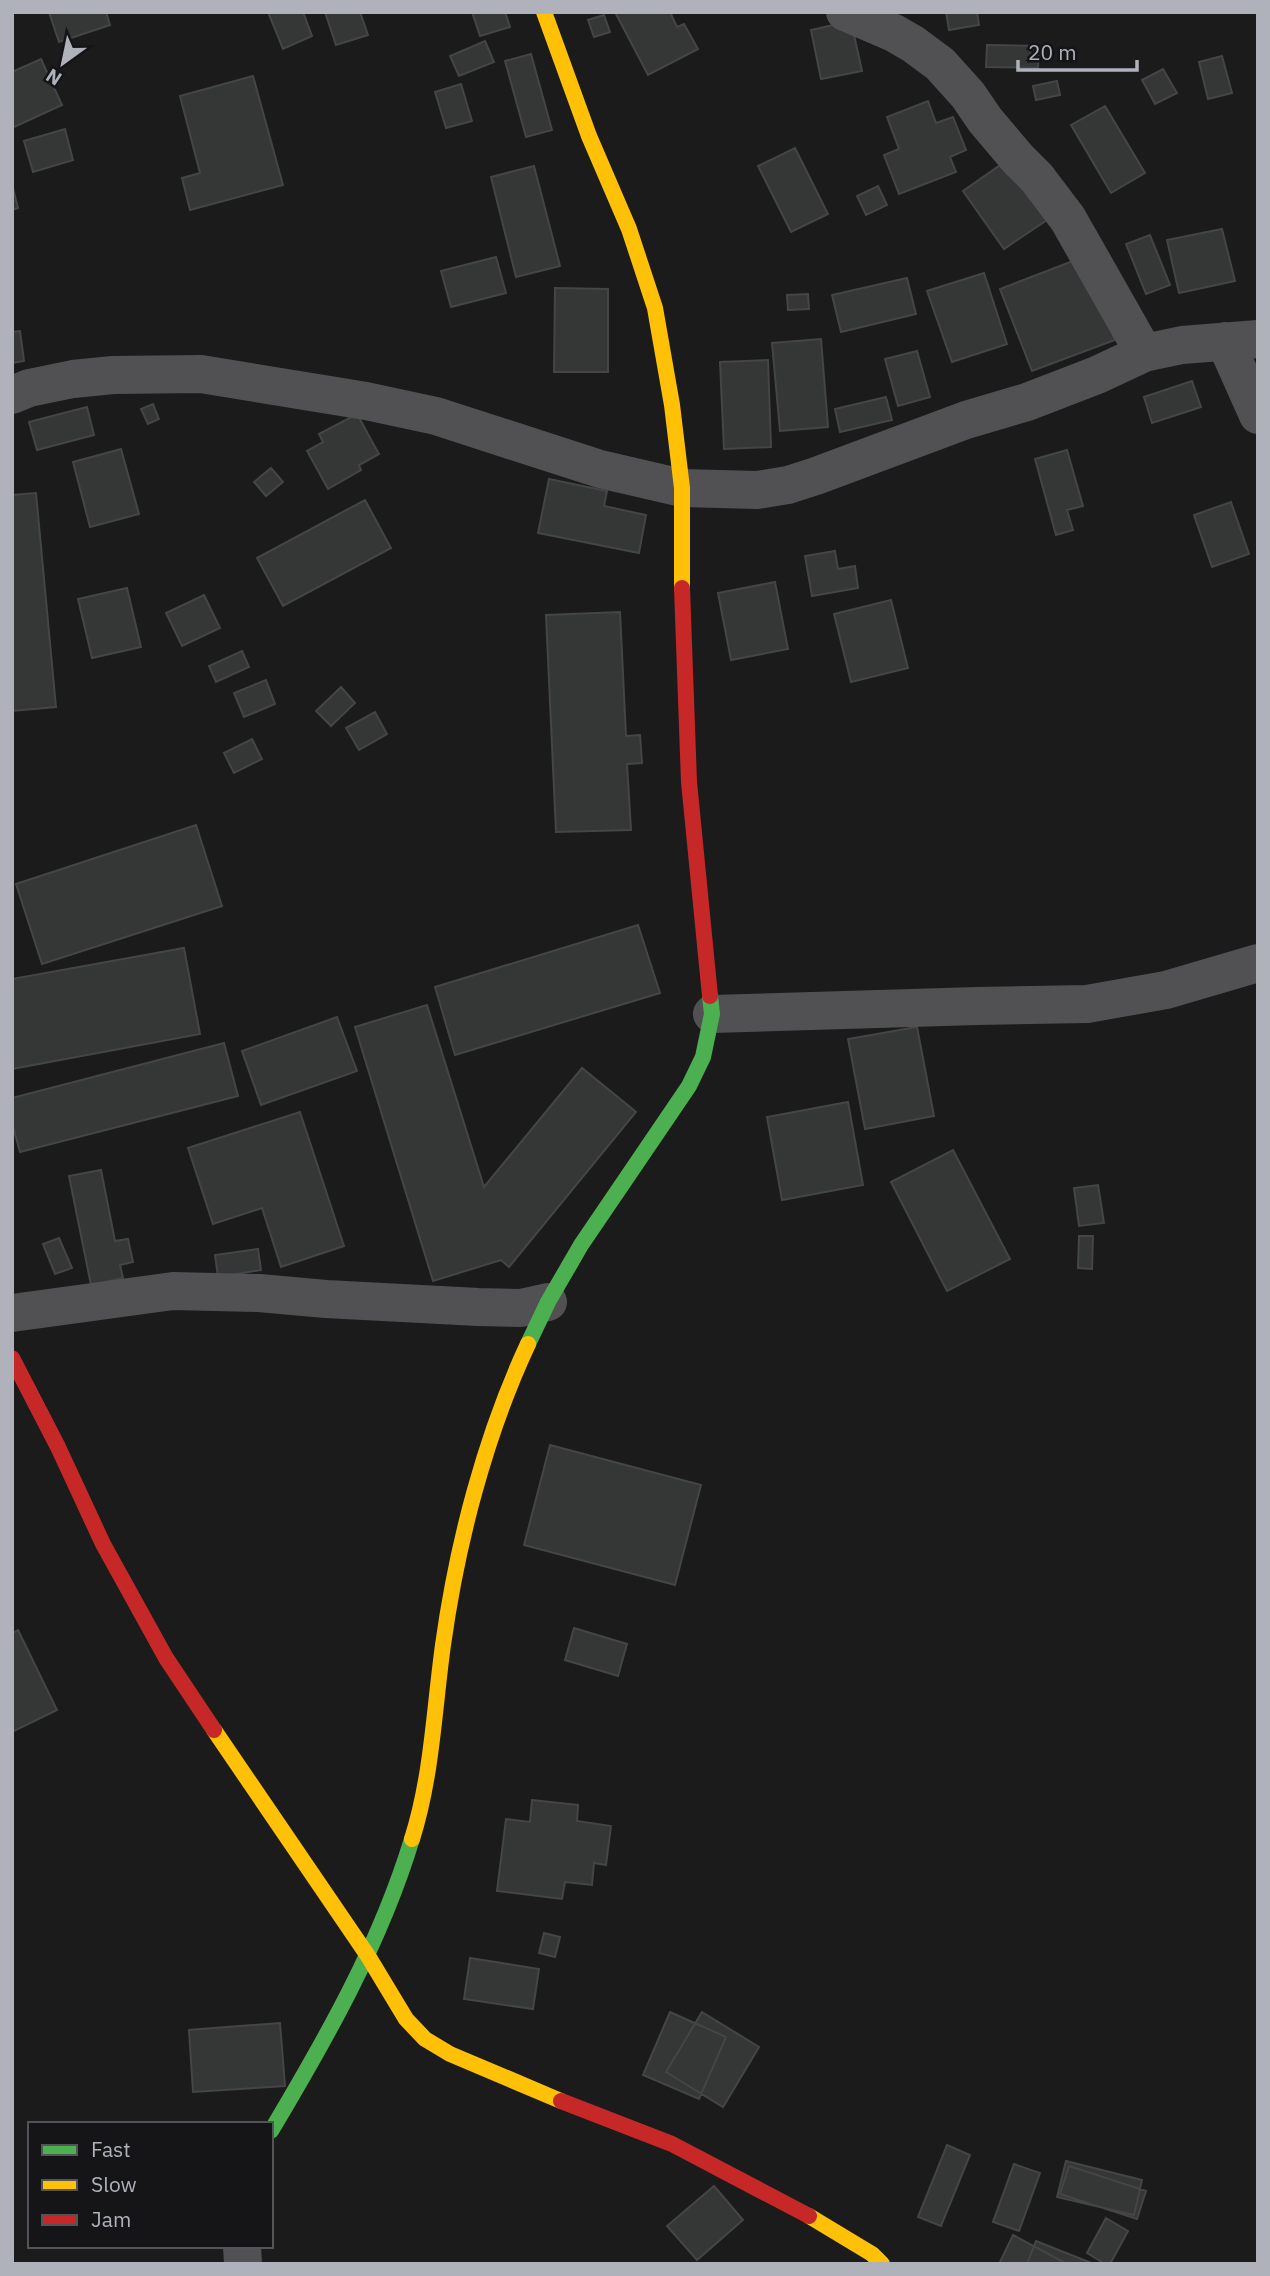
<svg xmlns="http://www.w3.org/2000/svg" width="1270" height="2276" font-family="'IBM Plex Sans',sans-serif">
	<style>
		.building { fill: #353636; stroke: #454547; stroke-width: 2 }
		.lines { fill: none; stroke-linecap: round; stroke-linejoin: round }
		.street { stroke: #515154; stroke-width: 38 }
		.fast { stroke: #4caf50; stroke-width: 16 }
		.slow { stroke: #ffc107; stroke-width: 16 }
		.jam { stroke: #c62828; stroke-width: 16 }
	</style>
	<rect width="100%" height="100%" fill="#1b1b1b"/>
	<path class="building" d="M 49,12 L 106,12 L 110,25 L 59,42 Z
		M 268,12 L 303,12 L 312,36 L 283,49 Z
		M 325,12 L 360,12 L 368,35 L 336,45 Z
		M 472,12 L 505,12 L 510,27 L 480,36 Z
		M 615,12 L 670,12 L 677,27 L 684,24 L 698,49 L 648,75 Z
		M 946,12 L 977,12 L 979,25 L 949,30 Z
		M 604,15 L 610,32 L 594,37 L 588,20 Z
		M 851,21 L 862,71 L 821,79 L 811,30 Z
		M 485,41 L 494,62 L 459,76 L 450,56 Z
		M 987,45 L 1039,46 L 1038,68 L 986,67 Z
		M 531,54 L 552,130 L 526,137 L 505,61 Z
		M 1222,56 L 1232,93 L 1208,99 L 1199,62 Z
		M 41,59 L 62,105 L 12,128 L 12,72 Z
		M 1163,69 L 1177,93 L 1155,104 L 1142,80 Z
		M 253,76 L 283,185 L 190,210 L 182,178 L 200,173 L 180,96 Z
		M 1057,81 L 1060,95 L 1036,100 L 1033,86 Z
		M 461,84 L 472,121 L 446,128 L 435,92 Z
		M 928,101 L 936,123 L 953,117 L 966,150 L 950,157 L 956,172 L 899,194 L 884,155 L 899,149 L 887,117 Z
		M 1105,106 L 1145,173 L 1111,193 L 1071,125 Z
		M 65,129 L 73,160 L 33,172 L 24,141 Z
		M 795,148 L 828,214 L 791,232 L 758,166 Z
		M 1006,161 L 1047,220 L 1004,249 L 963,191 Z
		M 534,166 L 560,266 L 516,277 L 491,177 Z
		M 12,184 L 18,208 L 12,210 Z
		M 878,186 L 887,205 L 866,215 L 857,196 Z
		M 1222,229 L 1235,281 L 1179,293 L 1167,240 Z
		M 1150,235 L 1170,285 L 1146,294 L 1126,244 Z
		M 496,257 L 506,293 L 451,307 L 441,271 Z
		M 1083,257 L 1115,340 L 1032,371 L 1000,289 Z
		M 984,273 L 1007,344 L 952,362 L 927,291 Z
		M 907,278 L 916,314 L 841,332 L 832,295 Z
		M 555,288 L 608,289 L 608,372 L 554,372 Z
		M 808,294 L 809,309 L 788,310 L 787,295 Z
		M 20,331 L 24,361 L 12,363 L 12,332 Z
		M 821,339 L 828,427 L 780,431 L 772,343 Z
		M 917,351 L 930,397 L 898,406 L 885,359 Z
		M 768,360 L 771,447 L 724,449 L 720,362 Z
		M 1192,381 L 1201,407 L 1152,423 L 1144,397 Z
		M 886,397 L 892,420 L 840,432 L 835,409 Z
		M 153,404 L 159,419 L 148,424 L 141,409 Z
		M 87,407 L 94,435 L 37,450 L 29,422 Z
		M 357,414 L 379,454 L 359,465 L 361,470 L 328,489 L 307,451 L 323,442 L 319,434 Z
		M 121,449 L 139,514 L 90,527 L 73,462 Z
		M 1067,450 L 1083,506 L 1067,510 L 1073,530 L 1056,535 L 1035,459 Z
		M 271,468 L 283,482 L 266,496 L 254,482 Z
		M 549,479 L 607,491 L 604,506 L 646,515 L 639,553 L 538,533 Z
		M 36,493 L 56,707 L 12,711 L 12,495 Z
		M 365,500 L 391,548 L 283,606 L 257,558 Z
		M 1231,502 L 1249,554 L 1212,567 L 1194,515 Z
		M 835,551 L 838,569 L 855,566 L 858,588 L 812,596 L 805,556 Z
		M 775,582 L 788,649 L 731,660 L 718,593 Z
		M 127,588 L 141,647 L 92,658 L 78,599 Z
		M 204,595 L 220,628 L 182,646 L 166,613 Z
		M 891,600 L 908,668 L 851,682 L 834,614 Z
		M 620,612 L 626,736 L 640,735 L 642,763 L 627,764 L 631,830 L 556,832 L 546,615 Z
		M 242,651 L 249,667 L 216,682 L 209,666 Z
		M 266,680 L 275,704 L 244,717 L 234,693 Z
		M 341,687 L 355,703 L 331,726 L 316,711 Z
		M 375,712 L 387,734 L 359,750 L 346,728 Z
		M 252,739 L 262,759 L 234,773 L 224,753 Z
		M 196,825 L 222,906 L 42,964 L 16,884 Z
		M 638,925 L 660,993 L 455,1055 L 435,987 Z
		M 184,948 L 200,1034 L 12,1069 L 12,979 Z
		M 427,1005 L 484,1187 L 582,1068 L 636,1112 L 509,1267 L 501,1260 L 433,1281 L 355,1027 Z
		M 337,1017 L 357,1071 L 261,1105 L 242,1051 Z
		M 917,1027 L 934,1116 L 865,1129 L 848,1039 Z
		M 224,1043 L 238,1096 L 20,1152 L 12,1123 L 12,1098 Z
		M 848,1102 L 863,1185 L 782,1200 L 767,1117 Z
		M 300,1112 L 344,1246 L 281,1267 L 262,1208 L 213,1224 L 188,1148 Z
		M 953,1150 L 1010,1259 L 947,1291 L 891,1182 Z
		M 101,1170 L 115,1241 L 128,1239 L 133,1262 L 120,1265 L 123,1278 L 91,1285 L 69,1176 Z
		M 1098,1185 L 1104,1223 L 1079,1226 L 1074,1188 Z
		M 1079,1236 L 1093,1236 L 1092,1269 L 1078,1268 Z
		M 59,1238 L 72,1268 L 55,1274 L 43,1244 Z
		M 258,1249 L 261,1270 L 218,1277 L 215,1255 Z
		M 550,1445 L 701,1485 L 675,1585 L 524,1545 Z
		M 574,1628 L 627,1644 L 618,1676 L 565,1660 Z
		M 18,1630 L 57,1710 L 12,1732 L 12,1633 Z
		M 532,1800 L 578,1805 L 577,1821 L 611,1826 L 606,1865 L 594,1863 L 592,1885 L 565,1882 L 562,1899 L 497,1891 L 506,1819 L 530,1822 Z
		M 544,1933 L 560,1937 L 555,1957 L 539,1953 Z
		M 470,1958 L 539,1969 L 533,2009 L 464,1999 Z
		M 670,2012 L 726,2037 L 699,2099 L 643,2075 Z
		M 702,2012 L 759,2047 L 723,2107 L 666,2072 Z
		M 280,2023 L 285,2086 L 193,2092 L 189,2030 Z
		M 947,2145 L 970,2155 L 941,2226 L 918,2217 Z
		M 1066,2161 L 1142,2180 L 1134,2215 L 1057,2197 Z
		M 1014,2164 L 1040,2173 L 1019,2231 L 993,2222 Z
		M 1069,2166 L 1146,2191 L 1137,2219 L 1060,2194 Z
		M 714,2186 L 743,2220 L 697,2260 L 667,2226 Z
		M 1106,2218 L 1128,2231 L 1110,2264 L 1105,2264 L 1087,2253 Z
		M 1013,2235 L 1067,2264 L 999,2264 Z
		M 1036,2241 L 1094,2264 L 1027,2264 Z"/>
	<g class="lines">
		<path class="street" d="M 845,12 L 894,33 L 913,44 L 940,64 L 968,95 L 985,120 L 1018,159 L 1037,178 L 1068,219 L 1144,353
			M 1225,341 L 1258,415
			M 12,395 L 29,388 L 73,379 L 113,375 L 201,374 L 366,401 L 436,416 L 600,469 L 682,488 L 757,490 L 788,485 L 816,476 L 966,420 L 1027,402 L 1097,375 L 1144,353 L 1182,345 L 1258,339
			M 712,1014 L 977,1006 L 1087,1004 L 1166,990 L 1258,963
			M 12,1313 L 173,1291 L 259,1293 L 326,1299 L 478,1307 L 521,1308 L 548,1302
			M 242,2246 L 243,2264"/>
		<path class="fast" d="M 528,1344 L 548,1302 L 581,1245 L 689,1086 L 703,1057 L 712,1014 L 710,996
			M 271,2131 C 327,2037 380,1944 412,1839"/>
		<path class="slow" d="M 544,12 L 589,136 L 629,229 L 655,308 L 672,405 L 682,488 L 682,588
			M 214,1730 L 368,1956 L 406,2019 L 425,2039 L 450,2054 L 561,2101
			M 412,1839 C 432,1776 434,1710 443,1645 C 457,1544 485,1436 528,1344
			M 809,2216 L 872,2254 L 882,2264"/>
		<path class="jam" d="M 682,588 L 689,782 L 710,996
			M 12,1358 L 58,1447 L 103,1544 L 166,1658 L 214,1730
			M 561,2101 L 672,2144 L 809,2216"/>
	</g>
	<rect width="1270" height="2276" fill="none" stroke="#afb2ba" stroke-width="28"/>
	<rect x="28" y="2122" width="245" height="126" fill="#151517" stroke="#535458" stroke-width="2"/>
	<rect x="42" y="2145" width="35" height="10" fill="#4caf50" stroke="#535458" stroke-width="2"/>
	<text x="91" y="2157" font-size="21" fill="#afb2ba">Fast</text>
	<rect x="42" y="2180" width="35" height="10" fill="#ffc107" stroke="#535458" stroke-width="2"/>
	<text x="91" y="2192" font-size="21" fill="#afb2ba">Slow</text>
	<rect x="42" y="2215" width="35" height="10" fill="#c62828" stroke="#535458" stroke-width="2"/>
	<text x="91" y="2227" font-size="21" fill="#afb2ba">Jam</text>
	<g transform="translate(63 63) rotate(213)" stroke="#151517" stroke-width="5" paint-order="stroke">
	<path d="M0-5L12 26L0 18L-12 26Z" fill="#afb2ba"/>
	<text y="-10" font-size="19" font-weight="bold" text-anchor="middle" fill="#afb2ba">N</text>
	</g>
	<path d="M1018 60v10h119v-10" fill="none" stroke="#afb2ba" stroke-width="3.5"/>
	<text x="1028" y="60" font-size="21" fill="#afb2ba" stroke="#151517" stroke-width="5" paint-order="stroke">20 m</text>
</svg>
